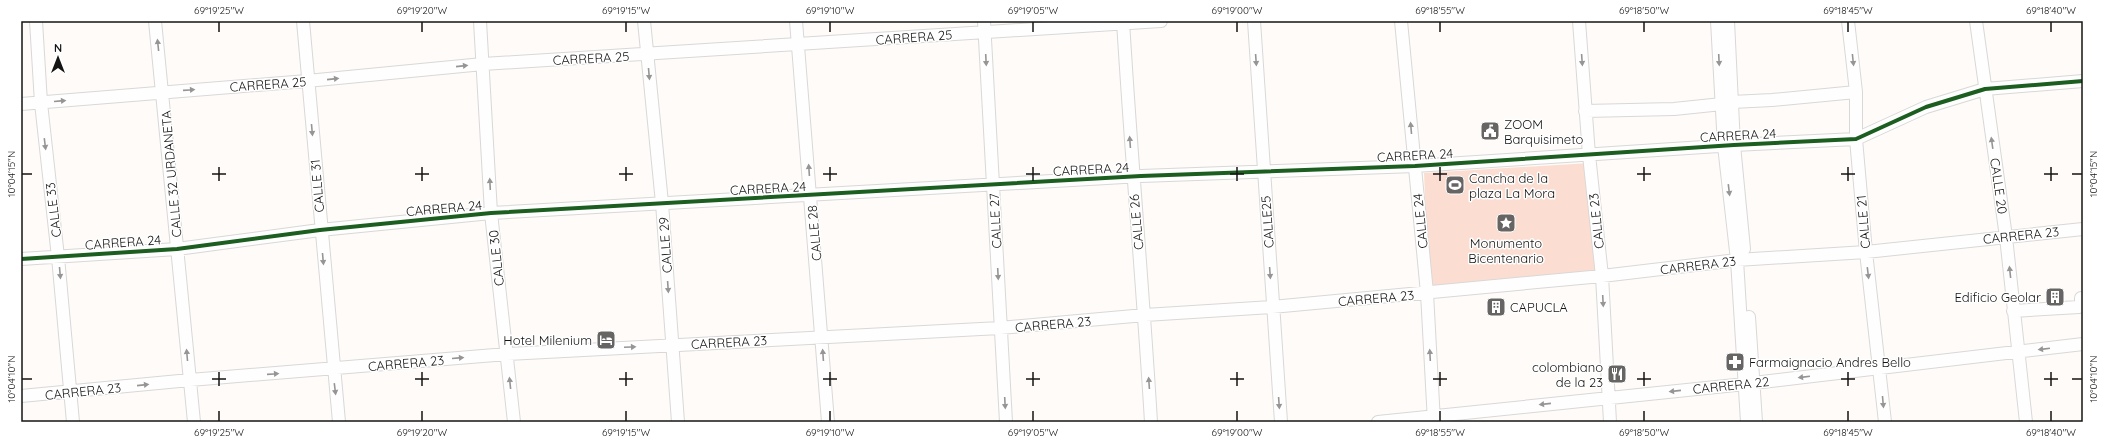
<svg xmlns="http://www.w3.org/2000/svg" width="2104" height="443" font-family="Quicksand,sans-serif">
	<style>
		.green { fill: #fbded1 }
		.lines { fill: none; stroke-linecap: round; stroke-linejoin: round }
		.minor-casing { stroke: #d9d8d7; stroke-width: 14 }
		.minor { stroke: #fffefe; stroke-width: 12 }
		.cycleway-casing { stroke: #fff; stroke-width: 6 }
		.cycleway { stroke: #1b5e20; stroke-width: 4 }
		.oneway { fill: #969594 }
		.ticks { fill: none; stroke: #151413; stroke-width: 1.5 }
		.labels { text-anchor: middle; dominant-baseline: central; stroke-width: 3; stroke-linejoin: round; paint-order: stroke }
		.street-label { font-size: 13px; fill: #151413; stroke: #fff }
		.poi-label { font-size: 13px; fill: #151413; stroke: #fff; text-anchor: start }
		.neatline { fill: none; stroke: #151413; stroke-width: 1.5 }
		.ticks-label { font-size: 10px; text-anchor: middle; fill: #151413 }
	</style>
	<rect width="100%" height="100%" fill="#fefbf9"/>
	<path class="green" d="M 1590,163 L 1600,276 L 1429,290 L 1424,173 Z"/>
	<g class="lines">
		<defs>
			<path id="minor" d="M 36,21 L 41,103 L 58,257 L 73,422
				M 155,21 L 194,422
				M 303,21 L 339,422
				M 480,21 L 491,213 L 514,422
				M 644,21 L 662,203 L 678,422
				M 796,21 L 828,422
				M 984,21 L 1006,422
				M 1123,21 C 1131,155 1143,288 1151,422
				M 1254,21 L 1281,422
				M 1401,21 L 1427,293 L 1434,422
				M 1579,21 L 1589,155 L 1602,276 L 1610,422
				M 1717,21 L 1724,146 L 1737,260 L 1747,422
				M 1728,21 L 1734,145 L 1744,249
				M 1848,21 L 1856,92 L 1856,139 L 1866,252 L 1885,422
				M 1976,21 L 2006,237 L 2026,422
				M 1732,102 L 1772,100 L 1856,92
				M 21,104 L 307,81 L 483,64 L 1161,21
				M 1585,111 L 1674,109 L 1722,104
				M 21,259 L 177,249 L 320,230 L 491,213 L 1141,176 L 1415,166 L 1734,145 L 1856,139 L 1926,107 L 1985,89 L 2083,81
				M 2013,311 L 2079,307 L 2081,305 L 2081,298
				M 1749,317 L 1756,422
				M 21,396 L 190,380 L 507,354 L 1000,328 L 1145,315 L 1272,307 L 1602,276 L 1737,260 L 1866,252 L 2083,229
				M 1378,422 L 1745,384 L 2083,344"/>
		</defs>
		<use href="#minor" class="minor-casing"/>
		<use href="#minor" class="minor"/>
		<defs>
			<path id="cycleway" d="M 21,259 L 177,249 L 320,230 L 491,213 L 1141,176 L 1415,166 L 1734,145 L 1856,139 L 1926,107 L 1985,89 L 2083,81"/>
		</defs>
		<use href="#cycleway" class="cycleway-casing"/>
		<use href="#cycleway" class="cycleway"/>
	</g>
	<defs><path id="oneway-solid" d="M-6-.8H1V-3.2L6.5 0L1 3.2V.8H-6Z"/></defs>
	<g class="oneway">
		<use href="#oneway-solid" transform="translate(158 45) rotate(-96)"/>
		<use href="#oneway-solid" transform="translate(986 60) rotate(87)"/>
		<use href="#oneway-solid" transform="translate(1256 60) rotate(86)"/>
		<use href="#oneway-solid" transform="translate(1582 60) rotate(86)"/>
		<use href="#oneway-solid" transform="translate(1719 60) rotate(87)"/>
		<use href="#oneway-solid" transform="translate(1853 60) rotate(84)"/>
		<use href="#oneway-solid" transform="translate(462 66) rotate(-6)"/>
		<use href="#oneway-solid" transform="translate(649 74) rotate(85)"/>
		<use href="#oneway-solid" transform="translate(333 79) rotate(-6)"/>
		<use href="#oneway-solid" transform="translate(189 90) rotate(-4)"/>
		<use href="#oneway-solid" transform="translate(60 101) rotate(-5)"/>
		<use href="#oneway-solid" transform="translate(1411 128) rotate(-95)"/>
		<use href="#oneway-solid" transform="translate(312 130) rotate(85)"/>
		<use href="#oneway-solid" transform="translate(1130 142) rotate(-94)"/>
		<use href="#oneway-solid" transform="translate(1992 143) rotate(-98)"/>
		<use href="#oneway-solid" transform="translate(45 144) rotate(83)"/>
		<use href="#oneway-solid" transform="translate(809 170) rotate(-94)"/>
		<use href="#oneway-solid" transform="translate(490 184) rotate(-93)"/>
		<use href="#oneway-solid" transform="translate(1729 190) rotate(83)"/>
		<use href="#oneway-solid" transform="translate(323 259) rotate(85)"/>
		<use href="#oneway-solid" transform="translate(2010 272) rotate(-96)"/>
		<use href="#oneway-solid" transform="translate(60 273) rotate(85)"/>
		<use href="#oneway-solid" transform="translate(1270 273) rotate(86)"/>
		<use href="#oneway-solid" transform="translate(1868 273) rotate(83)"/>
		<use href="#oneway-solid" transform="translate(998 274) rotate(87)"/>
		<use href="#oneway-solid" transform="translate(668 287) rotate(86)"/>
		<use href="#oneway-solid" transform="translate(1603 301) rotate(87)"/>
		<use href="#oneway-solid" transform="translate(630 347) rotate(-3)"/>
		<use href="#oneway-solid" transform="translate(2044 349) rotate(173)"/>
		<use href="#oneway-solid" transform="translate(187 355) rotate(-95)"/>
		<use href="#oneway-solid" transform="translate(823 355) rotate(-94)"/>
		<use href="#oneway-solid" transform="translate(1430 355) rotate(-93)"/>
		<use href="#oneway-solid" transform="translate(458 358) rotate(-5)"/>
		<use href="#oneway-solid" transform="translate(273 374) rotate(-4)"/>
		<use href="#oneway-solid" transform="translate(1804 377) rotate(173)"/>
		<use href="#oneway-solid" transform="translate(510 383) rotate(-96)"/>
		<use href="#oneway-solid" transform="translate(1149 383) rotate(-94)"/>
		<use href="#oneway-solid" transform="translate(143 385) rotate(-6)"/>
		<use href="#oneway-solid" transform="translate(335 389) rotate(83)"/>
		<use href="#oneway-solid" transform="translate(1675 391) rotate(174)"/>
		<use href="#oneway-solid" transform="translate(1883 402) rotate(85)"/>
		<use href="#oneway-solid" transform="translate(1005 403) rotate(87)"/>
		<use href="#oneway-solid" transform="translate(1279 403) rotate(86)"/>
		<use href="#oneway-solid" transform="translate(1545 404) rotate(174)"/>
	</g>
	<path class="ticks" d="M 219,22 L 219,32M 422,22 L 422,32M 626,22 L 626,32M 830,22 L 830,32M 1033,22 L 1033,32M 1237,22 L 1237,32M 1440,22 L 1440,32M 1644,22 L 1644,32M 1848,22 L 1848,32M 2051,22 L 2051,32M 219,167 L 219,181M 422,167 L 422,181M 626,167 L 626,181M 830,167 L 830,181M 1033,167 L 1033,181M 1237,167 L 1237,181M 1440,167 L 1440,181M 1644,167 L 1644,181M 1848,167 L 1848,181M 2051,167 L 2051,181M 22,174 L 32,174M 212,174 L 226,174M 415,174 L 429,174M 619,174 L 633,174M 823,174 L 837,174M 1026,174 L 1040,174M 1230,174 L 1244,174M 1433,174 L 1447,174M 1637,174 L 1651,174M 1841,174 L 1855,174M 2044,174 L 2058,174M 2072,174 L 2082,174M 219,372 L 219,386M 422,372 L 422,386M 626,372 L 626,386M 830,372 L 830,386M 1033,372 L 1033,386M 1237,372 L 1237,386M 1440,372 L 1440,386M 1644,372 L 1644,386M 1848,372 L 1848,386M 2051,372 L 2051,386M 22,379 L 32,379M 212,379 L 226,379M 415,379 L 429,379M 619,379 L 633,379M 823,379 L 837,379M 1026,379 L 1040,379M 1230,379 L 1244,379M 1433,379 L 1447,379M 1637,379 L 1651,379M 1841,379 L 1855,379M 2044,379 L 2058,379M 2072,379 L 2082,379M 219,411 L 219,421M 422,411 L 422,421M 626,411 L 626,421M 830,411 L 830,421M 1033,411 L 1033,421M 1237,411 L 1237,421M 1440,411 L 1440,421M 1644,411 L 1644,421M 1848,411 L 1848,421M 2051,411 L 2051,421"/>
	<defs>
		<symbol id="civic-square" viewBox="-11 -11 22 22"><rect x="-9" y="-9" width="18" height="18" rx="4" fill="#676564" stroke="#fff"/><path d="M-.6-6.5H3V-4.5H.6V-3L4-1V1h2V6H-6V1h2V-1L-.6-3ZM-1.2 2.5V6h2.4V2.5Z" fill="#fff"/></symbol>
		<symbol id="stadium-square" viewBox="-11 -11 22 22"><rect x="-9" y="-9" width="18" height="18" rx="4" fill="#676564" stroke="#fff"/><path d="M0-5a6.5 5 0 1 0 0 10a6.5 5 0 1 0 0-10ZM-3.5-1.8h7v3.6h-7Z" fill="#fff"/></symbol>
		<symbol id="sight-square" viewBox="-11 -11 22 22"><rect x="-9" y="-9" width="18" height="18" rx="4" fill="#676564" stroke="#fff"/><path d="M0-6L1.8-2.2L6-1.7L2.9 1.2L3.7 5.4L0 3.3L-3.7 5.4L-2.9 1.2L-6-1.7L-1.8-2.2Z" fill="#fff"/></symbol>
		<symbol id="building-square" viewBox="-11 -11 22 22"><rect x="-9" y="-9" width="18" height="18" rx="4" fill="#676564" stroke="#fff"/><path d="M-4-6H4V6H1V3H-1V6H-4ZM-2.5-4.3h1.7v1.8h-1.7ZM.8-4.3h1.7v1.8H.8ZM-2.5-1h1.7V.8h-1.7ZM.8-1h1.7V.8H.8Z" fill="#fff"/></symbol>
		<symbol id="hotel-square" viewBox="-11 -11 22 22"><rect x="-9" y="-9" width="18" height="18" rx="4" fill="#676564" stroke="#fff"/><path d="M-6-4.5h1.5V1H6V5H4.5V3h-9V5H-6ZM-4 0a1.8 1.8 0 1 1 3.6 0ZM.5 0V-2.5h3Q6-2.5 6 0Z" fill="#fff"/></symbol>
		<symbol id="pharmacy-square" viewBox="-11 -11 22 22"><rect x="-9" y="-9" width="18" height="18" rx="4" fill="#676564" stroke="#fff"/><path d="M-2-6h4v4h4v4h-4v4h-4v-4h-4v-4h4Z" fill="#fff"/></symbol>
		<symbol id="restaurant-square" viewBox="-11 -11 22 22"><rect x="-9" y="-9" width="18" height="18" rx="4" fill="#676564" stroke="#fff"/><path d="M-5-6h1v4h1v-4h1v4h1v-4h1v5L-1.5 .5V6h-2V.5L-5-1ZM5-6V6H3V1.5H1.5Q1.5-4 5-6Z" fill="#fff"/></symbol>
	</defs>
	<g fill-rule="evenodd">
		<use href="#civic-square" x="1479" y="120" width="22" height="22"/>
		<use href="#stadium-square" x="1444" y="174" width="22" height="22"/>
		<use href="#sight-square" x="1495" y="212" width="22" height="22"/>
		<use href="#building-square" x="2044" y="286" width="22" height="22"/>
		<use href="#building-square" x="1485" y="296" width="22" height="22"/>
		<use href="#hotel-square" x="595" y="329" width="22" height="22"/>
		<use href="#pharmacy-square" x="1724" y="351" width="22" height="22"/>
		<use href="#restaurant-square" x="1606" y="363" width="22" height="22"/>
	</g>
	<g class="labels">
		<g class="street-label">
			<text transform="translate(914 37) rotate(-4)">CARRERA 25</text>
			<text transform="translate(591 58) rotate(-3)">CARRERA 25</text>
			<text transform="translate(268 84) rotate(-4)">CARRERA 25</text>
			<text transform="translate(1738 135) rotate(-3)">CARRERA 24</text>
			<text transform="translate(1415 155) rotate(-3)">CARRERA 24</text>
			<text transform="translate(1091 169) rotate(-3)">CARRERA 24</text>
			<text transform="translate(171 174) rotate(-95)">CALLE 32 URDANETA</text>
			<text transform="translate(317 186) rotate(-95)">CALLE 31</text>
			<text transform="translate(1999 186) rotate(82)">CALLE 20</text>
			<text transform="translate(768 188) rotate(-3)">CARRERA 24</text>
			<text transform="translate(444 208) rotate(-5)">CARRERA 24</text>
			<text transform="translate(53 210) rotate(-97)">CALLE 33</text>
			<text transform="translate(995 221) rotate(-93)">CALLE 27</text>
			<text transform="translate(1420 221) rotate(-96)">CALLE 24</text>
			<text transform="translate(1596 221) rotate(-96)">CALLE 23</text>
			<text transform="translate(1136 222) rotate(-95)">CALLE 26</text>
			<text transform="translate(1267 222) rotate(-94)">CALLE25</text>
			<text transform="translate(1863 222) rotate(-95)">CALLE 21</text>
			<text transform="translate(814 233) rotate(-95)">CALLE 28</text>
			<text transform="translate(2021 235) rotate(-6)">CARRERA 23</text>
			<text transform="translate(123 242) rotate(-4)">CARRERA 24</text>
			<text transform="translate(665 245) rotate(-94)">CALLE 29</text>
			<text transform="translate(496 258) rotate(-96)">CALLE 30</text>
			<text transform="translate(1698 265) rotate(-7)">CARRERA 23</text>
			<text transform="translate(1376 298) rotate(-5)">CARRERA 23</text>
			<text transform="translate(1053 324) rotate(-5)">CARRERA 23</text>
			<text transform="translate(729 342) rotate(-3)">CARRERA 23</text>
			<text transform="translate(406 363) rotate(-5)">CARRERA 23</text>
			<text transform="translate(1731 385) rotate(-6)">CARRERA 22</text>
			<text transform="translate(83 391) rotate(-6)">CARRERA 23</text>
		</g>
		<g class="poi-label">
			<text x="1504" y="124">ZOOM<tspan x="1504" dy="15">Barquisimeto</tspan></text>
			<text x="1469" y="178">Cancha de la<tspan x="1469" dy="15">plaza La Mora</tspan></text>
			<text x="1506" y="243" text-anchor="middle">Monumento<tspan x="1506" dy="15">Bicentenario</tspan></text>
			<text x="2041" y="297" text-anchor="end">Edificio Geolar</text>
			<text x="1510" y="307">CAPUCLA</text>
			<text x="592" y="340" text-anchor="end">Hotel Milenium</text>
			<text x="1749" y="362">Farmaignacio Andres Bello</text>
			<text x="1603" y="367" text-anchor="end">colombiano<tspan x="1603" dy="15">de la 23</tspan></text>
		</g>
	</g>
	<rect width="2104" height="443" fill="none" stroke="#ffffff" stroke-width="44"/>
	<g transform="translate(58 58)" stroke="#ffffff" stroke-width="3" paint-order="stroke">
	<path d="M0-3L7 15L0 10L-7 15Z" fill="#151413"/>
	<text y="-6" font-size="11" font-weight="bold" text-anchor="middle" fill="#151413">N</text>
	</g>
	<rect x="22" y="22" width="2060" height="399" class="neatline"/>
	<g class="ticks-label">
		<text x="219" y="14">69°19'25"W</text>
		<text x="422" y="14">69°19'20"W</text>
		<text x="626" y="14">69°19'15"W</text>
		<text x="830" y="14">69°19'10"W</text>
		<text x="1033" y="14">69°19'05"W</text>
		<text x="1237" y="14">69°19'00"W</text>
		<text x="1440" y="14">69°18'55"W</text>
		<text x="1644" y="14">69°18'50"W</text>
		<text x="1848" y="14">69°18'45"W</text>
		<text x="2051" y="14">69°18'40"W</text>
		<text transform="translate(11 174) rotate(-90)" y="4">10°04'15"N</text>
		<text transform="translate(2093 174) rotate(-90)" y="4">10°04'15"N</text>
		<text transform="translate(11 379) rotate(-90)" y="4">10°04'10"N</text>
		<text transform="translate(2093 379) rotate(-90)" y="4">10°04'10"N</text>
		<text x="219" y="436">69°19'25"W</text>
		<text x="422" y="436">69°19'20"W</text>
		<text x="626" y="436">69°19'15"W</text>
		<text x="830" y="436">69°19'10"W</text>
		<text x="1033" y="436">69°19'05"W</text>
		<text x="1237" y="436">69°19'00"W</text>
		<text x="1440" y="436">69°18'55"W</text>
		<text x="1644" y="436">69°18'50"W</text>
		<text x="1848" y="436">69°18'45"W</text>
		<text x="2051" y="436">69°18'40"W</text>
	</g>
</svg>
